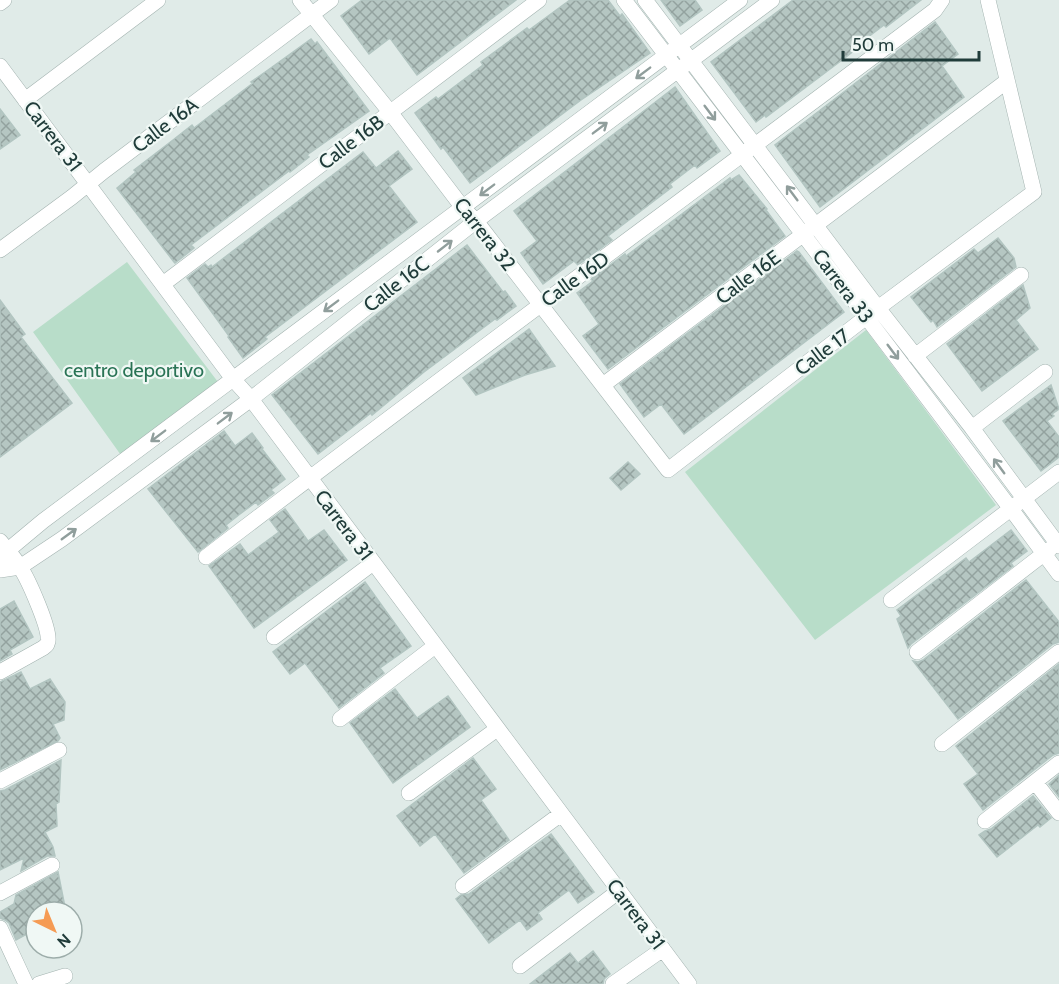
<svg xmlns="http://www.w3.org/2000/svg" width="1059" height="984" font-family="Cabin,sans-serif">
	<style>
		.green { fill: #b8ddc9 }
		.building { fill: url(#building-cross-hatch); stroke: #b2c5c1; stroke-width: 1.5 }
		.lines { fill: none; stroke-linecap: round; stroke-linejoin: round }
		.minor-casing { stroke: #a3b3b0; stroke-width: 16 }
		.minor { stroke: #fff; stroke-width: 15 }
		.oneway { stroke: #909e9c }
		.labels { text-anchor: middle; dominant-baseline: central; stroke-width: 4.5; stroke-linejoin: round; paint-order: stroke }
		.street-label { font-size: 20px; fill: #203c3a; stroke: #f0f8f5 }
		.park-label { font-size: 20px; fill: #297355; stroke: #f0f8f5 }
	</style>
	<defs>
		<pattern id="building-cross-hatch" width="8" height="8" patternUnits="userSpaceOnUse" patternTransform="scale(1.5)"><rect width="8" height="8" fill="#b5c6c2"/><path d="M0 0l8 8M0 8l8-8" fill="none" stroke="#93a29f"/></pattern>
	</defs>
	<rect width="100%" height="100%" fill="#e0ebe8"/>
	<path class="green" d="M 127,262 L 221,386 L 123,458 L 33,332 Z
		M 866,330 L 996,505 L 815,640 L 685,472 Z"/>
	<path class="building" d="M 362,0 L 516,0 L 417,75 L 390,38 L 369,54 L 341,16 Z
		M 570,0 L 608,0 L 620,16 L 622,14 L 650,53 L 581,100 L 470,183 L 443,147 L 441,149 L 415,113 L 436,97 L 438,99 L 483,65 L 481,62 L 527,28 L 529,30 Z
		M 661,0 L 695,0 L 702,10 L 680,26 Z
		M 793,0 L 921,0 L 886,27 L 884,25 L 859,44 L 860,46 L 846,57 L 766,117 L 765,115 L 756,122 L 711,62 Z
		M 935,22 L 958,54 L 942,66 L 964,97 L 820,207 L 775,145 Z
		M 311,39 L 315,44 L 317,42 L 369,111 L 307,155 L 309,157 L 290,172 L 289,171 L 191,245 L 194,248 L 175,263 L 174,262 L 117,188 L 136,172 L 134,170 L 173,140 L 192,125 L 194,128 L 253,83 L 251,82 L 268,70 Z
		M 675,87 L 720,151 L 697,168 L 695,165 L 670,184 L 672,187 L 608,236 L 612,240 L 578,265 L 574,261 L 543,284 L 521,253 L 537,241 L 514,211 Z
		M 0,109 L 20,135 L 0,149 Z
		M 398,151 L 412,169 L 389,186 L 417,222 L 265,337 L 267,339 L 243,358 L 228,337 L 229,336 L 187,278 L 205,264 L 208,267 L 211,265 L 212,267 L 363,152 L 376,168 Z
		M 739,175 L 767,209 L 766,210 L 785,236 L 608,369 L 583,336 L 599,324 L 577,293 L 593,281 L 591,279 L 625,254 L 626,256 L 730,178 L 731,180 Z
		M 998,238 L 1014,258 L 1016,267 L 937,327 L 933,320 L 931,322 L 911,297 L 974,249 L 978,253 Z
		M 467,245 L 503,292 L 505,291 L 516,306 L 497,320 L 495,319 L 424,372 L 372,415 L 371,413 L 318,454 L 272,395 Z
		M 797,251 L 799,252 L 844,312 L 684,434 L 661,404 L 644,417 L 620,384 Z
		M 1023,285 L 1030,308 L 1016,320 L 1038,349 L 982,391 L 947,344 Z
		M 0,300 L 25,334 L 21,337 L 72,403 L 0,457 Z
		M 529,329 L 555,366 L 525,375 L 476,395 L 463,378 Z
		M 1051,385 L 1059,409 L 1052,414 L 1054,416 L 1047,421 L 1059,437 L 1059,457 L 1041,471 L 1003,421 Z
		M 224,431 L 235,446 L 252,433 L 263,448 L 262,449 L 285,479 L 271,490 L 274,493 L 258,505 L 256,502 L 240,514 L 226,525 L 228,528 L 198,552 L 148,489 Z
		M 628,462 L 640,474 L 621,490 L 610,478 Z
		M 285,509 L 308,541 L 324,530 L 347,560 L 254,628 L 209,566 L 240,544 L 248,555 L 279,532 L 270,520 Z
		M 1011,530 L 1027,551 L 1011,563 L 1013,566 L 911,644 L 908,648 L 897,619 L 901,616 L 897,610 L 966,558 L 969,562 Z
		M 1026,580 L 1059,622 L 1059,642 L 1053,644 L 958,719 L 913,661 L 918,662 L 923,660 Z
		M 365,582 L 411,646 L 380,668 L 384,673 L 339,708 L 305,663 L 290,674 L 273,652 Z
		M 14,601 L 33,637 L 10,650 L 12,654 L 0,661 L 0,609 Z
		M 1059,664 L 1059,753 L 1053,755 L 983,810 L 964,784 L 978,774 L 956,746 Z
		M 21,672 L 30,689 L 50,679 L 65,702 L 64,720 L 53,724 L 60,738 L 58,741 L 0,770 L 0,682 Z
		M 395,689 L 417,718 L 448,696 L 470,727 L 393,783 L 350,723 Z
		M 473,758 L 496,789 L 481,800 L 509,840 L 464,873 L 435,834 L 420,846 L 397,816 Z
		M 61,760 L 59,802 L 56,804 L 57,826 L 45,832 L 53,847 L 55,856 L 47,856 L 21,871 L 24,858 L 0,870 L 0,791 L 5,790 Z
		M 1059,775 L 1059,797 L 1049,784 Z
		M 1033,796 L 1051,818 L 1040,827 L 1038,825 L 997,857 L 979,835 L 985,831 L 991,829 Z
		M 551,834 L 594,892 L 578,903 L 569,890 L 538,913 L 542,919 L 527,930 L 520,920 L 489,943 L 456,899 L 461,895 L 469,894 Z
		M 58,872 L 66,912 L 36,912 L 36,929 L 16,940 L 9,923 L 5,920 L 0,918 L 0,912 L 14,904 L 16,895 Z
		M 593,951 L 610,974 L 604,979 L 603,984 L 530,984 L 570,953 L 578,963 Z"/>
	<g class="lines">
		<defs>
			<path id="minor" d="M 300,0 L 390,112 L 463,208 L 476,221 L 668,470 L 878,308 L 1034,192 L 988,0
				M 624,0 L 867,318 L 1011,509 L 1059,574
				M 645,0 L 878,308 L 972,428 L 1059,546
				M 0,3 L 4,0
				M 0,66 L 233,379 L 251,399 L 689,984
				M 25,100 L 158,0
				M 0,250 L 72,197 L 104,171 L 331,0
				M 163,284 L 539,0
				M 915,356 L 1021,275
				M 603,385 L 1007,81
				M 972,428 L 1045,372
				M 0,541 C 7,550 15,558 20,567 C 28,579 50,628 48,641 C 47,645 47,645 43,648 L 0,672
				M 206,557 C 447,372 693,193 935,10 L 942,0
				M 0,562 L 7,551 L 43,521 L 740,0
				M 0,570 L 20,567 L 62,539 L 251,399 L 476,221 L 772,0
				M 891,600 L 1059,472
				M 274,637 L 373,563
				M 917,652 L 1050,549
				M 340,719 L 435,646
				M 942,744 L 1059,652
				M 0,781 L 59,750
				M 1035,782 L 1059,813
				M 409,793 L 497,729
				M 985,821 L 1059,763
				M 463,886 L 561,814
				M 0,893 L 52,865
				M 0,928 L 26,984
				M 520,966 L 619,891
				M 39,984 L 65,976
				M 613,984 L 663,949"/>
		</defs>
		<use href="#minor" class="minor-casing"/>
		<use href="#minor" class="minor"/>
	</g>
	<defs><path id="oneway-shaft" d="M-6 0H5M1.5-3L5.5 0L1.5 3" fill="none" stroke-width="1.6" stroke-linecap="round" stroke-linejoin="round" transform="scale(1.5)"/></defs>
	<g class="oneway">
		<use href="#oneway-shaft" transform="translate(643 73) rotate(143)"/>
		<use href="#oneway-shaft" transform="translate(710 113) rotate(53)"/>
		<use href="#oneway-shaft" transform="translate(600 128) rotate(-37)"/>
		<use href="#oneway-shaft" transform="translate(487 190) rotate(143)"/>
		<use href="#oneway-shaft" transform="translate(792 193) rotate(-127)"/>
		<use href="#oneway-shaft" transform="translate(445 246) rotate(-38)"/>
		<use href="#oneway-shaft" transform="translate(331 306) rotate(143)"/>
		<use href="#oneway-shaft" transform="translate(893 352) rotate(53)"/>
		<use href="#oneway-shaft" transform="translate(225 418) rotate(-37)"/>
		<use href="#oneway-shaft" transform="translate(158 436) rotate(143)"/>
		<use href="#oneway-shaft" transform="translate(999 466) rotate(-126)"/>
		<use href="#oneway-shaft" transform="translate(69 534) rotate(-36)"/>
	</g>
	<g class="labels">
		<g class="street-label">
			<text transform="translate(165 125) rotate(-37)">Calle 16A</text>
			<text transform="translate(53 136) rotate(53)">Carrera 31</text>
			<text transform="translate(351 142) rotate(-37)">Calle 16B</text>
			<text transform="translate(485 234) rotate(52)">Carrera 32</text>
			<text transform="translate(748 277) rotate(-37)">Calle 16E</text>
			<text transform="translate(575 279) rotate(-36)">Calle 16D</text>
			<text transform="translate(396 284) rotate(-38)">Calle 16C</text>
			<text transform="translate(843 286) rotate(53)">Carrera 33</text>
			<text transform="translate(822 352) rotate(-37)">Calle 17</text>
			<text transform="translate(344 525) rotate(53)">Carrera 31</text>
			<text transform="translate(636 914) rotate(53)">Carrera 31</text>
		</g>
		<g class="park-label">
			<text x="134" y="370">centro deportivo</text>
		</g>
	</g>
	<g transform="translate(54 930) rotate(137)"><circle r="28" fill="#f0f8f5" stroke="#9dadaa" stroke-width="1.5"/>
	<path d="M0-4.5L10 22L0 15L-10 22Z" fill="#f59b54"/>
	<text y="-9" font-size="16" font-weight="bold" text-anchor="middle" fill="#203c3a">N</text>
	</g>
	<path d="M843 51v9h136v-9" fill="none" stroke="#203c3a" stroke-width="3"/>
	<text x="852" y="51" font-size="18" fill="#203c3a" stroke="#f0f8f5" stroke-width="4.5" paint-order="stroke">50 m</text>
</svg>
